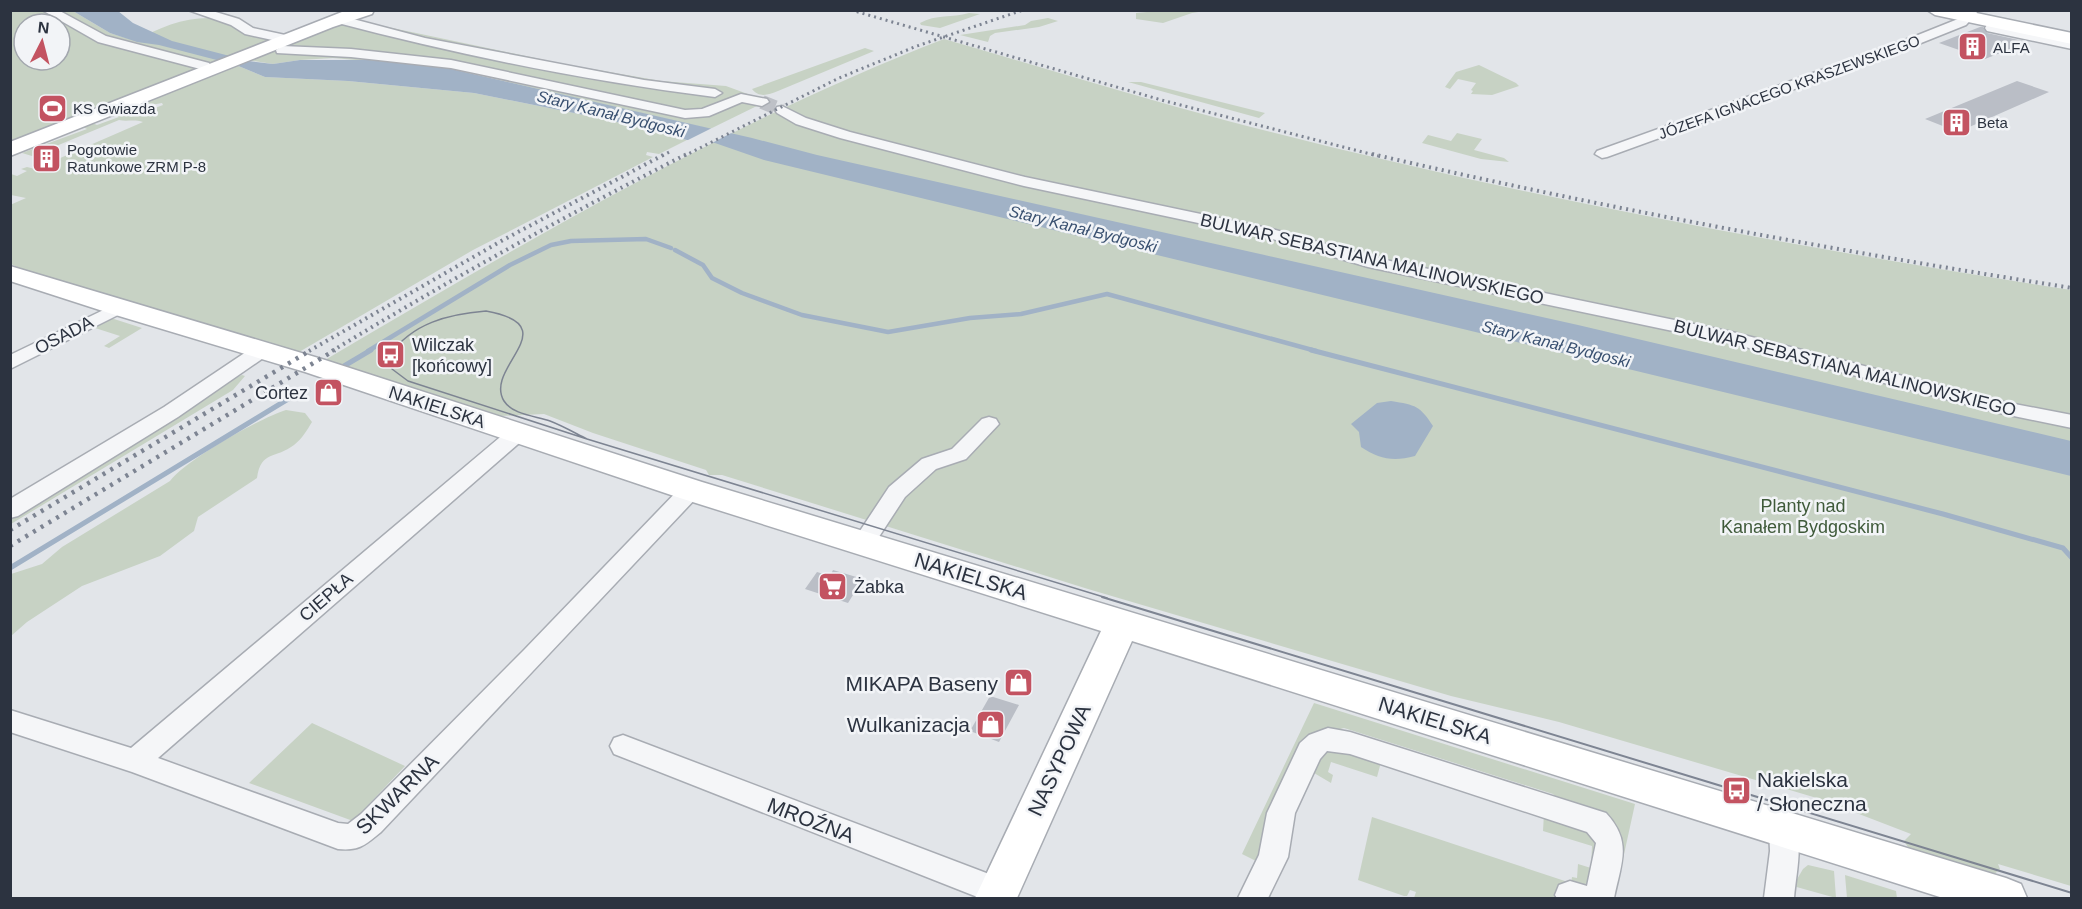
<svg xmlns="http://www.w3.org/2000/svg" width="2082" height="909" font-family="Helvetica,sans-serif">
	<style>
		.green { fill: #c7d2c4; fill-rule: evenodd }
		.water { fill: #a1b2c6 }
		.pier { fill: #e2e5e9 }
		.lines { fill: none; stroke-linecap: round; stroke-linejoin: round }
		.stream-far1 { stroke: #a1b2c6; stroke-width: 4.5 }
		.stream { stroke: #a1b2c6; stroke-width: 5 }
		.building { fill: #babec6 }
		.street-tunnel { stroke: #bec1c7; stroke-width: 14; stroke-dasharray: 14 7; stroke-linecap: butt }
		.street-casing { stroke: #a8acb3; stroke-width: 3 }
		.secondary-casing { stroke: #a8acb3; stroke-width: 3 }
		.street { fill: #f5f6f8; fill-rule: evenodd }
		.secondary { fill: #fff; fill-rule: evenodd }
		.tram-far1 { stroke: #7d8492; stroke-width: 1.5 }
		.tram { stroke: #7d8492; stroke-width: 2 }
		.rail-far2 { stroke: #7d8492; stroke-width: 3; stroke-dasharray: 2 4; stroke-linecap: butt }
		.rail-far1 { stroke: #7d8492; stroke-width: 4; stroke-dasharray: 2 4.5; stroke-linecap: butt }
		.rail { stroke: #7d8492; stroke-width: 4.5; stroke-dasharray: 3 6; stroke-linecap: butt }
		.labels { text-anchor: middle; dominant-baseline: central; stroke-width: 5; stroke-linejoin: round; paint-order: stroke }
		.far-poi-label { font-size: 15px; fill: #2c3340; stroke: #f2f4f7; text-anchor: start }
		.far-street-label { font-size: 15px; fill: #2c3340; stroke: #f2f4f7 }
		.far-water-label { font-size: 16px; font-style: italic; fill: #395070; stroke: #f2f4f7 }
		.street-label { font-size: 18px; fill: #2c3340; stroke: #f2f4f7 }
		.poi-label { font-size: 18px; fill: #2c3340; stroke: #f2f4f7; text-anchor: start }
		.park-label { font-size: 18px; fill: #3f5a3a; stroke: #f2f4f7 }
		.near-street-label { font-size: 21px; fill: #2c3340; stroke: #f2f4f7 }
		.near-poi-label { font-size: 21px; fill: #2c3340; stroke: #f2f4f7; text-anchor: end }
	</style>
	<rect width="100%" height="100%" fill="#e2e5e9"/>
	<path class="green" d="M 1169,10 L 1205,10 L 1205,11 L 1192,13 L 1163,23 L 1136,19 L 1136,13 Z
		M 10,11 L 73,11 L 110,33 L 136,41 C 159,27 185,17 212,18 C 227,19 259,34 275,40 L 11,143 ZM 24,24 L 60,24 L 60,60 L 24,60 Z
		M 969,13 L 980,14 L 940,28 L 921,25 L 920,23 C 936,14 952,18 969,13 Z
		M 340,17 L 564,64 L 661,81 L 726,86 L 767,101 L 710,129 L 447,68 L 333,58 L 300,60 L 273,64 L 240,59 Z
		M 1048,18 L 1058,21 L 1039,27 L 995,33 L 990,36 L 988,42 L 960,35 L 1025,25 L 1031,21 Z
		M 944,39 C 1038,66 1133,96 1228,121 C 1506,194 1788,246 2071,290 L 2071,886 L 1998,864 L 2000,869 L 1991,877 L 1910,850 L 1904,841 L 1911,834 L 1820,799 L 1559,722 L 1451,696 L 1088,589 L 722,475 L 709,475 L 706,470 L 593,433 L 544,414 L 500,416 L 325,360 C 525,242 727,123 944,39 Z
		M 865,48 L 874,51 L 778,91 C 768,95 759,98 752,89 Z
		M 236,65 L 265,77 L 348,81 L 474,93 L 609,120 L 687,140 L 659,154 L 647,152 L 646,155 L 653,157 L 473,250 L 294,355 L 26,271 L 11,264 L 10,205 L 26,198 L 11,195 L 11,174 L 17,176 L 27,171 L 21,169 L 27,167 L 35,169 L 143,122 C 134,119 127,122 119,120 L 32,156 L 22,153 L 87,129 L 83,127 L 92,123 L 97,125 L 119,117 L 115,114 L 123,109 L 134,116 L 163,105 L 162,103 L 140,107 L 135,106 Z
		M 1479,65 L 1516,83 L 1519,86 L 1492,95 L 1471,94 L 1473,91 L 1471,90 L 1476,83 L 1458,79 L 1450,89 L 1445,87 L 1456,72 Z
		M 1128,82 L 1141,82 L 1265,113 L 1259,118 Z
		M 1457,133 L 1482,139 L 1474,150 L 1504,158 L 1509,162 L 1481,159 L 1422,143 L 1428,135 L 1451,141 Z
		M 111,319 L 114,319 L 142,328 L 109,348 L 104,346 L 120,336 L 92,327 Z
		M 242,375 L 245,376 L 233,390 L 11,524 L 11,515 L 222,384 Z
		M 286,410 L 305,413 L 312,422 C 307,430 302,439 294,445 C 276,459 261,450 257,478 L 198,517 L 194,531 L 160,556 L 82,586 L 27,622 L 11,636 L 11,574 L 42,564 L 62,547 L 170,481 C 186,460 260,418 286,410 Z
		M 1314,703 L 1635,804 L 1619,877 L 1613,874 L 1618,848 L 1563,805 L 1553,794 L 1344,728 L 1318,735 L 1260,863 L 1242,854 Z
		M 312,723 L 405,766 L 353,821 L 249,783 Z
		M 1336,749 L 1381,762 L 1377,777 L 1331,762 L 1328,772 L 1333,775 L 1331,783 L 1314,773 C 1320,762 1322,750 1336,749 Z
		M 1544,813 L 1587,827 L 1600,839 L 1591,885 L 1585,887 L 1571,883 L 1570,898 L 1414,898 L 1416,892 L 1410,890 L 1407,896 L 1404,896 L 1358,880 L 1372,817 L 1571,883 L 1572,877 L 1577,878 L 1578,864 L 1591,868 L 1592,846 L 1543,831 Z
		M 1808,865 L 1834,871 L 1836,898 L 1793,886 L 1803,869 Z
		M 1845,875 L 1896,891 L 1897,898 L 1847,898 Z"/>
	<path class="water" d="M 73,11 L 118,11 L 133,23 L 172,41 L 249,61 L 273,64 L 300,60 L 369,60 L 447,68 L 752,138 L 817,155 L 1578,325 L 2071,441 L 2071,476 L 764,160 L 715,143 L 687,140 L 609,120 L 474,93 L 348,81 L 265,77 L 236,65 L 159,45 L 137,42 L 110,33 Z
		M 1391,401 C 1416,405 1420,406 1433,426 L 1415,456 C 1393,462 1379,459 1361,447 L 1359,432 L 1351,424 L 1377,403 Z"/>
	<path class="pier" d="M 712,128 L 735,131 L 712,143 L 686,141 Z"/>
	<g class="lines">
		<path class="stream-far1" d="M 675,250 L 703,265 L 712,278 L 742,293 L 802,315 L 888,332 L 970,318 L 1021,314 L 1107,294 L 1316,351
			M 368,351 L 510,265 L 551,245 L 571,241 L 646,239 L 671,248"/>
		<path class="stream" d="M 1311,350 L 1943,514 L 2063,548 L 2072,558
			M 344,366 L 371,350
			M 10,568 L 298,393"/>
	</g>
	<path class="building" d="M 1980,27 L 1983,27 L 1987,33 L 2028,42 L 1985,59 L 1939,43 Z
		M 2017,81 L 2049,92 L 1958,132 L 1925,119 Z
		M 833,570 L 863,579 L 848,603 L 805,589 L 817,572 L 830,576 Z
		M 990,696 L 1019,705 L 999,742 L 970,731 Z"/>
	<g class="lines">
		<path class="street-tunnel" d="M 762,102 L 782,110"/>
		<defs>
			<path id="street" d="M 42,10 L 58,10 L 106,36 L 209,63 L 211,66 L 204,70 L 98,42 Z
				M 188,10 L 209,10 L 239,19 L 253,28 L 290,36 L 292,39 L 286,43 L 245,34 L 231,25 Z
				M 1967,10 L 1975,10 L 1977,13 L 1966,25 L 1921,43 L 1607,157 L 1602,158 L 1595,154 L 1597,151 L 1913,37 L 1958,19 Z
				M 338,15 L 425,38 L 644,80 L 715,89 L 722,93 L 715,97 C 587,81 459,55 334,22 L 332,19 Z
				M 1991,24 L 2072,41 L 2072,49 L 1987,31 L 1985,28 L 1987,25 Z
				M 282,46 L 351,49 L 451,60 L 685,110 L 702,109 L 741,94 L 767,99 L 769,102 L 762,106 L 742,102 L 709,116 L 685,118 L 451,68 L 351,57 L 277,53 L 276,50 Z
				M 782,106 L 806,118 L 850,132 L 1025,177 L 1272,229 L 1371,257 L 1732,332 L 2004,402 L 2072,415 L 2072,428 L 2004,414 L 1730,343 L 1368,267 L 1269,238 L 1024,186 L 840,138 L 796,124 L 777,113 L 775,110 L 777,107 Z
				M 118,303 L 124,304 L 127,308 L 124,312 L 10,369 L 10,355 Z
				M 262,344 L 269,346 L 271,350 L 269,354 L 178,417 L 18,516 L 10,518 L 10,499 L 164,407 L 255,346 Z
				M 989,417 L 996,419 L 999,424 L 966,459 L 936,469 L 905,497 L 871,549 L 863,551 L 855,549 L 852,543 L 889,487 L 922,459 L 952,449 L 982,419 Z
				M 518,426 L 525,428 L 528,433 L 525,438 L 158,758 L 338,823 L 348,824 L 361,814 L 524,650 L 683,485 L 691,482 L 699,485 L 702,490 L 699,495 L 381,832 C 365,845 360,851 338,849 L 132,772 L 10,732 L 10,710 L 131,748 L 511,428 Z
				M 1328,728 L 1350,732 L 1606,813 C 1633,842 1621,863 1614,898 L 1557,898 L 1555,895 L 1559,885 L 1570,881 L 1587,886 L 1596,843 L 1587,832 L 1350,754 L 1327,751 L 1320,759 L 1295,813 L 1288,857 L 1268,898 L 1238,898 L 1259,855 L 1267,813 L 1300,743 L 1309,735 Z
				M 623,735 L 1010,882 L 1014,892 L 1011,898 L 980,898 L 614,754 L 610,746 L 614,738 Z
				M 1783,816 L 1793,820 C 1804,843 1796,873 1794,898 L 1764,898 L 1770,851 L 1769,829 L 1773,820 Z"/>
			<path id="secondary" d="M 347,10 L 374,10 L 372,14 L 333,27 L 10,156 L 10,142 Z
				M 1927,10 L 1962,10 L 2072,33 L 2072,44 L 1935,15 Z
				M 10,266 L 325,360 L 702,482 L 2006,878 L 2021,884 L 2027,898 L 1943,898 L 1132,641 L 1017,898 L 975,898 L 1101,631 L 680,498 L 305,372 L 109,313 L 10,281 Z"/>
		</defs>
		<use href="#street" class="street-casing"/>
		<use href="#secondary" class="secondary-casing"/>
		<use href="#street" class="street"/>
		<use href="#secondary" class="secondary"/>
		<path class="tram-far1" d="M 486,311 C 569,326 483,367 504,401 C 513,415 536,416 550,421 C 563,426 575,433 587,439 L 408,381 L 392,369 L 390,355 C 412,323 449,314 486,311 Z
			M 587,439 L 1107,598"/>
		<path class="tram" d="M 1102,597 L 2072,893"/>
		<path class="rail-far2" d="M 851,10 L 1165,101 L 1378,156
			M 1031,10 L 1140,10
			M 662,156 L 671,151
			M 684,156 L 839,78 L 917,46 L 1023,10"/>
		<path class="rail-far1" d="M 1372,154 C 1603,208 1837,251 2072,288
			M 309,351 L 503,240 L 665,154
			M 332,351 C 448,281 566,215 687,154"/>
		<path class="rail" d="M 10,530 L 311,350
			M 10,546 L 335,350"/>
	</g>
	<defs>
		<symbol id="building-square" viewBox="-11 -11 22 22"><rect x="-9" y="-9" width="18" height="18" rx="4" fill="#c35361" stroke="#f2f4f7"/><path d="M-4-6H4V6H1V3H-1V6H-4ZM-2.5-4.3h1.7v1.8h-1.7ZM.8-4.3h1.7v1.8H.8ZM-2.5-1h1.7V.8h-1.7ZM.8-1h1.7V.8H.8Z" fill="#fff"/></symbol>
		<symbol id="stadium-square" viewBox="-11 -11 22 22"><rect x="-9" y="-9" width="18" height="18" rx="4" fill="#c35361" stroke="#f2f4f7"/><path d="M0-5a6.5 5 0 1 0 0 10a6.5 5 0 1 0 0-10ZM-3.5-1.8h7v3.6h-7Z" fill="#fff"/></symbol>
		<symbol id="bus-square" viewBox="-11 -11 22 22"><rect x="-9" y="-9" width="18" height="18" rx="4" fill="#c35361" stroke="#f2f4f7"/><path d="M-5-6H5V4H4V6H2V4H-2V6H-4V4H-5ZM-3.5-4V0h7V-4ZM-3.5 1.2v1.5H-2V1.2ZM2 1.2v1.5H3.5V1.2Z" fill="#fff"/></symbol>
		<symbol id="shop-square" viewBox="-11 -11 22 22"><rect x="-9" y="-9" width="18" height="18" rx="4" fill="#c35361" stroke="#f2f4f7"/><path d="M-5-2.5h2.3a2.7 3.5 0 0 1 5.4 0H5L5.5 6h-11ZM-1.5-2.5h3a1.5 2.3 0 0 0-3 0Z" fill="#fff"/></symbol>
		<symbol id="supermarket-square" viewBox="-11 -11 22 22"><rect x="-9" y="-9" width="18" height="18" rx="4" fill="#c35361" stroke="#f2f4f7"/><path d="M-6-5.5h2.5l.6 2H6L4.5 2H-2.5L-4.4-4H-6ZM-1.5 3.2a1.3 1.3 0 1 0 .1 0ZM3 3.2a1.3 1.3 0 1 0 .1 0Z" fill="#fff"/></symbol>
	</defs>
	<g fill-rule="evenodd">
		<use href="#building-square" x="1956" y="30" width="33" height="33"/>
		<use href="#stadium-square" x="36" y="92" width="33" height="33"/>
		<use href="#building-square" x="1940" y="106" width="33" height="33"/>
		<use href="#building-square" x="30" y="142" width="33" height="33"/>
		<use href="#bus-square" x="374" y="338" width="33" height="33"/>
		<use href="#shop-square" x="312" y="376" width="33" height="33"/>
		<use href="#supermarket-square" x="816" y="570" width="33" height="33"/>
		<use href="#shop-square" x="1002" y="666" width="33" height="33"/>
		<use href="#shop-square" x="974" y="708" width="33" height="33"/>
		<use href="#bus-square" x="1720" y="774" width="33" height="33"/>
	</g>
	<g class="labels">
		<g class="far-poi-label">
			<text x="1993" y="47">ALFA</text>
			<text x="73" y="108">KS Gwiazda</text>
			<text x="1977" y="122">Beta</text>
			<text x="67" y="149">Pogotowie<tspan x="67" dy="17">Ratunkowe ZRM P-8</tspan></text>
		</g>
		<g class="far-street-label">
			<text transform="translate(1789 87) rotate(-20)">JÓZEFA IGNACEGO KRASZEWSKIEGO</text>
		</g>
		<g class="far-water-label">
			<text transform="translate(611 114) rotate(14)">Stary Kanał Bydgoski</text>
			<text transform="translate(1083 229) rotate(14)">Stary Kanał Bydgoski</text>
			<text transform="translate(1556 344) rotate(14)">Stary Kanał Bydgoski</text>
		</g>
		<g class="street-label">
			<text transform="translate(1372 259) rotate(13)">BULWAR SEBASTIANA MALINOWSKIEGO</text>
			<text transform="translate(64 335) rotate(-27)">OSADA</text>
			<text transform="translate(1845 368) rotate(14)">BULWAR SEBASTIANA MALINOWSKIEGO</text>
			<text transform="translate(437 407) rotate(18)">NAKIELSKA</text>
			<text transform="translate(326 597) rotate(-41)">CIEPŁA</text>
		</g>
		<g class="poi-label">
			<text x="412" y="345">Wilczak<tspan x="412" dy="21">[końcowy]</tspan></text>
			<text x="308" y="393" text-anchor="end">Cortez</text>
			<text x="854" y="587">Żabka</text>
		</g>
		<g class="park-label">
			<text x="1803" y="506">Planty nad<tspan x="1803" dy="21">Kanałem Bydgoskim</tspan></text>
		</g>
		<g class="near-street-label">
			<text transform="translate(971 576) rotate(17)">NAKIELSKA</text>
			<text transform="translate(1435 720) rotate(17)">NAKIELSKA</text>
			<text transform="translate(1059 760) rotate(-65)">NASYPOWA</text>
			<text transform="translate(397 794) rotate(-44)">SKWARNA</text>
			<text transform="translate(811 820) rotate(21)">MROŹNA</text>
		</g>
		<g class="near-poi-label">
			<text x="998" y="683">MIKAPA Baseny</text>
			<text x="970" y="724">Wulkanizacja</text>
			<text x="1757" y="779" text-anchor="start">Nakielska<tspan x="1757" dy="24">/ Słoneczna</tspan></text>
		</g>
	</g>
	<rect width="2082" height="909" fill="none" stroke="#2c3340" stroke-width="24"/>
	<g transform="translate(42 42) rotate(6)"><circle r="28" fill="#f2f4f7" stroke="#a3a7ae" stroke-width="1.5"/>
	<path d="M0-4.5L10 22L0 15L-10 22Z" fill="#c35361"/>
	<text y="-9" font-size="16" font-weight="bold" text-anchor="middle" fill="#2c3340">N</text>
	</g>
</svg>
